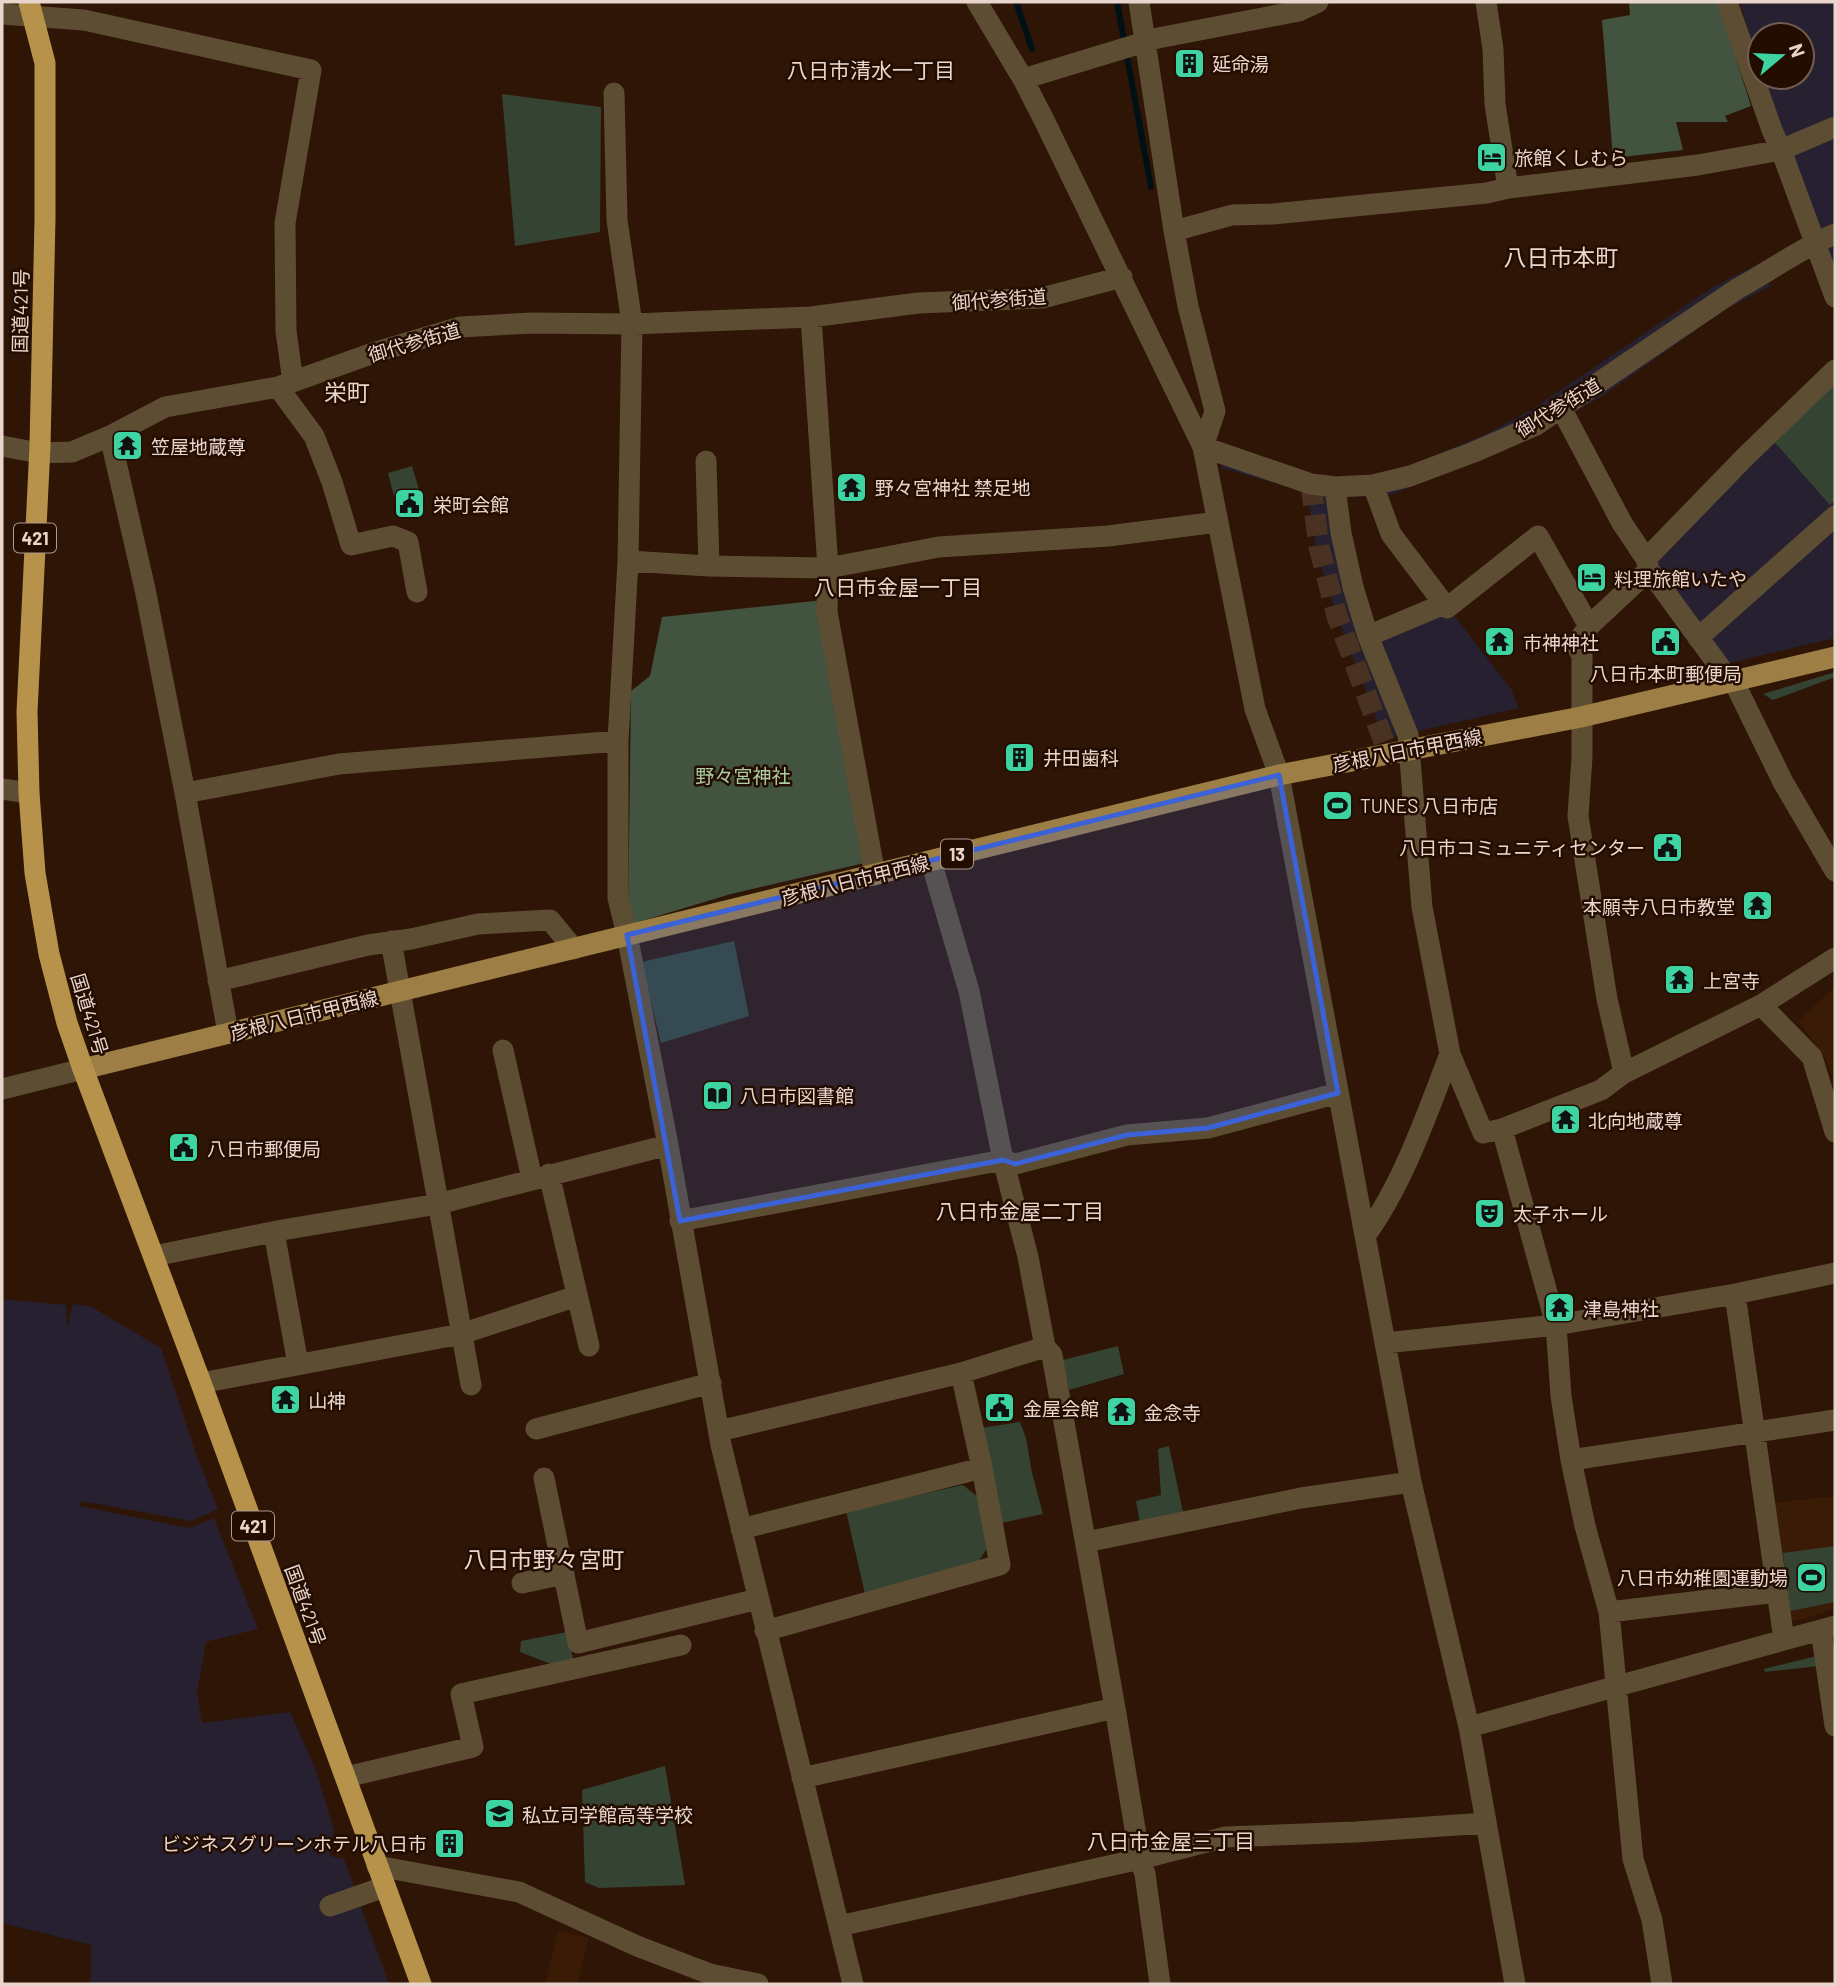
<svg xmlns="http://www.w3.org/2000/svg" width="1837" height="1986" font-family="Barlow,'Noto Sans JP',sans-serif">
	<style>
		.commercial { fill: #272030 }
		.built { fill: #3a1b05 }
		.green { fill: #354432 }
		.forest { fill: #42533f }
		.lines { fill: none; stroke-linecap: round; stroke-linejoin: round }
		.stream { stroke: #001017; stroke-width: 6 }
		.minor-tunnel { stroke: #4a3223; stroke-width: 21; stroke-dasharray: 21 10; stroke-linecap: butt }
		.minor { stroke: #5d4e33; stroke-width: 21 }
		.major { stroke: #9d7f45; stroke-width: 21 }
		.highway { stroke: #b7924b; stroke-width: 21 }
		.marked { fill: #3b62d6; fill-opacity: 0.2; stroke: #3b62d6; stroke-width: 5; stroke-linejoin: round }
		.labels { text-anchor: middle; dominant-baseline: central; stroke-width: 5; stroke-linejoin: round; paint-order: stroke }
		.shield { fill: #230c00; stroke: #ad998f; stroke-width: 2 }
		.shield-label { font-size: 18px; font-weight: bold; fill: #e8d6cc }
		.poi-label { font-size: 19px; fill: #e8d6cc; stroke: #230c00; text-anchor: start }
		.street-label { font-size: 19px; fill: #e8d6cc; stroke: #230c00 }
		.park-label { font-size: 19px; fill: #aacda3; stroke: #230c00 }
		.neighbourhood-label { font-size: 21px; fill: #e8d6cc; stroke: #230c00 }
		.quarter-label { font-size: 23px; fill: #e8d6cc; stroke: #230c00 }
	</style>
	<rect width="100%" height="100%" fill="#2e1505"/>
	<path class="commercial" d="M 1740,2 L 1835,2 L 1835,297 L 1761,77 L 1802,77 L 1802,35 L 1760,35 L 1760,73 Z
		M 1760,263 L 1770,286 L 1723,311 L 1601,397 L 1542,430 L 1479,461 L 1384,497 L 1342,497 L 1349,550 L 1374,624 L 1442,612 L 1452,613 L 1511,689 L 1519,708 L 1384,739 L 1338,619 L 1316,550 L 1307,492 L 1221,468 L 1227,447 L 1313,474 L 1361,478 L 1389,474 L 1484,435 L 1531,410 L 1713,287 Z
		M 1835,379 L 1835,638 L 1725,664 L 1649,570 Z
		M 2,1299 L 66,1305 L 67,1328 L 73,1304 L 90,1306 L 161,1348 L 197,1457 L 218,1509 L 191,1521 L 81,1501 L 80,1506 L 189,1528 L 214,1518 L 258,1629 L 206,1642 L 197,1692 L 202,1723 L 290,1712 L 316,1770 L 334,1831 L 330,1856 L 344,1859 L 389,1984 L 91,1984 L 91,1945 L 2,1923 Z"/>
	<path class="built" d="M 1835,987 L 1835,1082 L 1834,1083 L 1826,1059 L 1798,1021 Z
		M 1835,1496 L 1835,1609 L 1788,1623 L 1772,1503 Z
		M 558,1930 L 588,1938 L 578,1984 L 545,1984 Z"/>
	<path class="green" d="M 502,94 L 601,107 L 600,232 L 515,246 Z
		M 1835,380 L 1835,500 L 1830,505 L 1771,438 Z
		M 412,466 L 420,493 L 395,500 L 388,473 Z
		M 1835,672 L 1835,677 L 1773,700 L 1763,694 Z
		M 734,941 L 749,1016 L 661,1043 L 641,962 Z
		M 1118,1346 L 1124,1374 L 1069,1390 L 1063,1360 Z
		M 1020,1422 L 1026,1438 L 1032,1473 L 1043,1514 L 997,1524 L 981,1428 Z
		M 1169,1446 L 1183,1512 L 1140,1523 L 1136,1501 L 1161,1495 L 1158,1449 Z
		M 963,1485 L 978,1497 L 987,1548 L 979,1561 L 865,1594 L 846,1511 Z
		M 1835,1546 L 1835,1602 L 1790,1611 L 1783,1553 Z
		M 567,1632 L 575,1667 L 564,1669 L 520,1652 L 521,1641 Z
		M 1817,1656 L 1819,1666 L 1765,1672 L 1764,1669 Z
		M 665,1766 L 685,1885 L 599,1888 L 585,1882 L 582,1790 Z"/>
	<path class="forest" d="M 1629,2 L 1718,2 L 1751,106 L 1725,116 L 1728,122 L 1676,122 L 1683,150 L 1613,158 L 1602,20 L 1630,15 Z
		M 824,600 L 873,861 L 731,894 L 628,925 L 631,691 L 650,676 L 662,617 Z"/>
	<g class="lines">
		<path class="stream" d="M 1016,2 L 1032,49
			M 1117,2 L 1151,187"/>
		<path class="minor-tunnel" d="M 1311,484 L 1319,547 L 1337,616 L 1389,755"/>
		<path class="minor" d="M 977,2 L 1023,79 L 1044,120 L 1203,447 L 1311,484 L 1335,487 L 1373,485 L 1410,476 L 1474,452 L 1536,425 L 1737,289 C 1770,271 1801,248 1835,234
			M 1139,2 L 1174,231 L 1188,306 L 1215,411 L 1203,447 L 1255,709 L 1279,775 L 1411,1482 L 1469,1727 L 1515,1984
			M 1486,2 L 1493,49 L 1495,104 L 1508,188
			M 1727,2 L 1772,130 L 1781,150 L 1835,297
			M 2,14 L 84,20 L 311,70 L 285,223 L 286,331 L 293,382
			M 1023,79 L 1158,38 L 1299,11 L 1318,2
			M 614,93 L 617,220 L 632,324 L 628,561 L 618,741 L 618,898 L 627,935 L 668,1145 L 721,1445 L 853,1984
			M 1174,231 L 1232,215 L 1273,214 L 1487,193 L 1508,188 L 1698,165 L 1781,150 L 1835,127
			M 811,317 L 828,568 L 827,612 L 875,875
			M 278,387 L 314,436 L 332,482 L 351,545 L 393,536 L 408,542 L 417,592
			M 1561,408 L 1622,523 L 1646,559 L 1649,570 L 1722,670 L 1734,682 L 1783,782 L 1835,871
			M 110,436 L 145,589 L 185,793 L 228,1033
			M 2,446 L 39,453 L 72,452 L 110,436 L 165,407 L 278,387 L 376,352 L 460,327 L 531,323 L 632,324 L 811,317 L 918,303 L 1042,298 L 1122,277
			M 706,461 L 709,566
			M 1373,485 L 1391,534 L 1447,608 L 1538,536 L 1589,626
			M 1335,487 L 1341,533 L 1353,587 L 1368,636 L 1408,735 L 1422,907 L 1450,1054 L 1483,1133 L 1502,1129 L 1601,1090 L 1624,1073 L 1761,1005 L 1835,958
			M 1646,559 L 1745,457 L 1835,370
			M 628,561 L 709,566 L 828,568 L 939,547 L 1108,536 L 1218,522
			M 1368,636 L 1444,604
			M 1698,638 L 1835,516
			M 2,789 L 29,793
			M 185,793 L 339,764 L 618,741
			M 931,861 L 969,991 L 1003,1160 L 1028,1257 L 1045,1347 L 1052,1355 L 1115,1708 L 1140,1859 L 1145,1874 L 1160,1984
			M 391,941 L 471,1385
			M 218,981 L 368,945 L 411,939 L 478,924 L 550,920 L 574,949
			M 1761,1005 L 1812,1057 L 1835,1132
			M 503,1050 L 532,1179
			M 1624,1073 L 1607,999 L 1578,816 L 1582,757 L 1582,656 L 1576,644 L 1589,626 L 1649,570
			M 2,1089 L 83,1069
			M 1502,1129 L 1556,1325 L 1561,1396 L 1571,1460 L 1585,1526 L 1609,1612 L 1633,1859 L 1652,1920 L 1662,1984
			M 549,1174 L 589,1346
			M 680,1221 L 1003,1160 L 1015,1164 L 1127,1135 L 1208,1128 L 1338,1093
			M 274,1232 L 298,1364
			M 1365,1236 C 1403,1184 1427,1114 1450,1054
			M 154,1256 L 282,1230 L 438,1204 L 668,1145
			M 1735,1294 L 1784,1640
			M 1385,1343 L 1556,1325 L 1735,1294 L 1835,1273
			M 201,1383 L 461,1334 L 577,1296
			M 536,1429 L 711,1383
			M 719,1431 L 961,1373 L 1045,1347
			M 1571,1460 L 1835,1420
			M 544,1478 L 578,1643 L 758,1599
			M 741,1529 L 982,1468
			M 1086,1542 L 1301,1498 L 1411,1482
			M 522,1583 L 564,1574
			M 1609,1612 L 1777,1592
			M 1821,1630 L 1835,1726
			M 765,1631 L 1000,1565 L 982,1468 L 961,1373
			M 1469,1727 L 1835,1626
			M 346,1777 L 473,1747 L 461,1694 L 681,1645
			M 802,1778 L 1115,1708
			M 377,1866 L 519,1892 L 637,1946 L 710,1974 L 758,1984
			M 330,1906 L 384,1887
			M 839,1926 L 1140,1859 L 1226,1837 L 1356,1832 L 1486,1823"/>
		<path class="major" d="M 83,1069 L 1279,775 L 1581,717 L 1835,657"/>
		<path class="highway" d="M 29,2 L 45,63 L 45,219 L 40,446 L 27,712 L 29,793 L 35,873 L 49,954 L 67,1023 L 83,1069 L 201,1383 L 421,1984"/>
	</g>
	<path class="marked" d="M 1279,775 L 1338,1093 L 1208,1128 L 1127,1135 L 1015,1164 L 1003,1160 L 680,1221 L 627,935 Z"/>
	<defs>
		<symbol id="building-square" viewBox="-11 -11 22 22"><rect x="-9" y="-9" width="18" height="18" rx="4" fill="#3ed4a2" stroke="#230c00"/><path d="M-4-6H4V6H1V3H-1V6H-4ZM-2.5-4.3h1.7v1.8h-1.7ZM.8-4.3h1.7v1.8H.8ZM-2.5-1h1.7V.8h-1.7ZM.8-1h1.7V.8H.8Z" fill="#111"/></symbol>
		<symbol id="hotel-square" viewBox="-11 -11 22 22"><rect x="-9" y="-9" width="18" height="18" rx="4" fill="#3ed4a2" stroke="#230c00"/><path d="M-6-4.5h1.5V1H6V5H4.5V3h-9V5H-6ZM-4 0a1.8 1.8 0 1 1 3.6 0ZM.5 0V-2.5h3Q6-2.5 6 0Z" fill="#111"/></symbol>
		<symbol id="temple-square" viewBox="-11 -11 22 22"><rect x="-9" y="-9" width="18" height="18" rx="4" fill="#3ed4a2" stroke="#230c00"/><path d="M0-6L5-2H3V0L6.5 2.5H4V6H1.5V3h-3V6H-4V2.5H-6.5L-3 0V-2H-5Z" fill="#111"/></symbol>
		<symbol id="civic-square" viewBox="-11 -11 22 22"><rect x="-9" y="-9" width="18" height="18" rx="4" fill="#3ed4a2" stroke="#230c00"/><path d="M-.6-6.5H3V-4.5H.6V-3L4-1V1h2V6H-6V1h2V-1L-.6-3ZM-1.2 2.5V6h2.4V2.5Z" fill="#111"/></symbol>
		<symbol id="stadium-square" viewBox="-11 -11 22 22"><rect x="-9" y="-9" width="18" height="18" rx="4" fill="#3ed4a2" stroke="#230c00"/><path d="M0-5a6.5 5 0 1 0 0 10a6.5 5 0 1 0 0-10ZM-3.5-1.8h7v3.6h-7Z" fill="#111"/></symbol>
		<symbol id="library-square" viewBox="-11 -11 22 22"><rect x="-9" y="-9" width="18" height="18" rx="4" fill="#3ed4a2" stroke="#230c00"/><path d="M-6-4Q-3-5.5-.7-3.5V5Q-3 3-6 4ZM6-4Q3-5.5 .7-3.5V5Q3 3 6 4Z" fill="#111"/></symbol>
		<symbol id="theatre-square" viewBox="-11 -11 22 22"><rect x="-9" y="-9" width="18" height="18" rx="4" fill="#3ed4a2" stroke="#230c00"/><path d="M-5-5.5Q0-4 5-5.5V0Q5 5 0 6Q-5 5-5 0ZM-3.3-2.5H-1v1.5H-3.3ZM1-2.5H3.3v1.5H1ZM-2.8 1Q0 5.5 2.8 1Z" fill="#111"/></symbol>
		<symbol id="school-square" viewBox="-11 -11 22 22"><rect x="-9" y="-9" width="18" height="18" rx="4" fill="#3ed4a2" stroke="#230c00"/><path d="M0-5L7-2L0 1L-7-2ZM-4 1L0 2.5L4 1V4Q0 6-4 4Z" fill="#111"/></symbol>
	</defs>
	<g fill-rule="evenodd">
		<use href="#building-square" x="1172" y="46" width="35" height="35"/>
		<use href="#hotel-square" x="1474" y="140" width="35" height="35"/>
		<use href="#temple-square" x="110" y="428" width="35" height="35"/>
		<use href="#temple-square" x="834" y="470" width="35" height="35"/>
		<use href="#civic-square" x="392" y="486" width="35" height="35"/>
		<use href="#hotel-square" x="1574" y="560" width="35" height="35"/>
		<use href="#temple-square" x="1482" y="624" width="35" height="35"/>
		<use href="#civic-square" x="1648" y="624" width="35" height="35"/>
		<use href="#building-square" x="1002" y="740" width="35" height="35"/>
		<use href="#stadium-square" x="1320" y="788" width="35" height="35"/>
		<use href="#civic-square" x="1650" y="830" width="35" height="35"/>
		<use href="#temple-square" x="1740" y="888" width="35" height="35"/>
		<use href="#temple-square" x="1662" y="962" width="35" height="35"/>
		<use href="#library-square" x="700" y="1078" width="35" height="35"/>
		<use href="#temple-square" x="1548" y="1102" width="35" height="35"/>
		<use href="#civic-square" x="166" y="1130" width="35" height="35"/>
		<use href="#theatre-square" x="1472" y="1196" width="35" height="35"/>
		<use href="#temple-square" x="1542" y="1290" width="35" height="35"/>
		<use href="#temple-square" x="268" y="1382" width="35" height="35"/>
		<use href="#civic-square" x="982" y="1390" width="35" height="35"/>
		<use href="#temple-square" x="1104" y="1394" width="35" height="35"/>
		<use href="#stadium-square" x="1794" y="1560" width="35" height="35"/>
		<use href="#school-square" x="482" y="1796" width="35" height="35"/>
		<use href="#building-square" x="432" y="1826" width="35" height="35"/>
	</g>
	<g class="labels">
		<g class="shield">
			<rect x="14" y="523.5" width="42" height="29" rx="5"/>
			<rect x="941" y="839.5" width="32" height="29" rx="5"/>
			<rect x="232" y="1511.5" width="42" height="29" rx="5"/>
		</g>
		<g class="shield-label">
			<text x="35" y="538">421</text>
			<text x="957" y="854">13</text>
			<text x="253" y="1526">421</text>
		</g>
		<g class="poi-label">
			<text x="1212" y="63">延命湯</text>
			<text x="1514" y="157">旅館くしむら</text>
			<text x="151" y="446">笠屋地蔵尊</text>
			<text x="875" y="487">野々宮神社 禁足地</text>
			<text x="433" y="504">栄町会館</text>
			<text x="1614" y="578">料理旅館いたや</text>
			<text x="1523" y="642">市神神社</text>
			<text x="1666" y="673" text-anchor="middle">八日市本町郵便局</text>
			<text x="1043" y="757">井田歯科</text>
			<text x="1360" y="805">TUNES 八日市店</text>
			<text x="1645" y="847" text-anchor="end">八日市コミュニティセンター</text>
			<text x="1735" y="906" text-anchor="end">本願寺八日市教堂</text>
			<text x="1703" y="980">上宮寺</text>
			<text x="740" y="1095">八日市図書館</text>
			<text x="1588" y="1120">北向地蔵尊</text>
			<text x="207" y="1148">八日市郵便局</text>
			<text x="1513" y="1213">太子ホール</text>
			<text x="1583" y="1308">津島神社</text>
			<text x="308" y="1400">山神</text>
			<text x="1023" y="1408">金屋会館</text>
			<text x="1144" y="1412">金念寺</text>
			<text x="1788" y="1577" text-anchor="end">八日市幼稚園運動場</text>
			<text x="522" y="1814">私立司学館高等学校</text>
			<text x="427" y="1843" text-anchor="end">ビジネスグリーンホテル八日市</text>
		</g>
		<g class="street-label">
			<text transform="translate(999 299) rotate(-4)">御代参街道</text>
			<text transform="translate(20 311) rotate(-89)">国道421号</text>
			<text transform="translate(414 342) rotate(-16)">御代参街道</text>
			<text transform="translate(1558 407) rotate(-31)">御代参街道</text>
			<text transform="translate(1407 750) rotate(-11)">彦根八日市甲西線</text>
			<text transform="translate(855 880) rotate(-14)">彦根八日市甲西線</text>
			<text transform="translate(90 1014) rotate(73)">国道421号</text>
			<text transform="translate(304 1015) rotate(-14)">彦根八日市甲西線</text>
			<text transform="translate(306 1605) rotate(70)">国道421号</text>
		</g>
		<g class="park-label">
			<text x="743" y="775">野々宮神社</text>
		</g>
		<g class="neighbourhood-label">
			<text x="871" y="69">八日市清水一丁目</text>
			<text x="898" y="586">八日市金屋一丁目</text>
			<text x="1020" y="1210">八日市金屋二丁目</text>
			<text x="1171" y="1840">八日市金屋三丁目</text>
		</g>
		<g class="quarter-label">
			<text x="1561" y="257">八日市本町</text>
			<text x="347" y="392">栄町</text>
			<text x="544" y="1559">八日市野々宮町</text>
		</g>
	</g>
	<rect width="1837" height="1986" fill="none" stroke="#e8d6cc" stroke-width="7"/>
	<g transform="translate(1781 56) rotate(71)"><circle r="33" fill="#230c00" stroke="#725d52" stroke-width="2"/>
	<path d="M0-5L12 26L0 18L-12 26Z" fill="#3ed4a2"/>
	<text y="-10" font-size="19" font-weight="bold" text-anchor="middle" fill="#e8d6cc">N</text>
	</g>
</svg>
